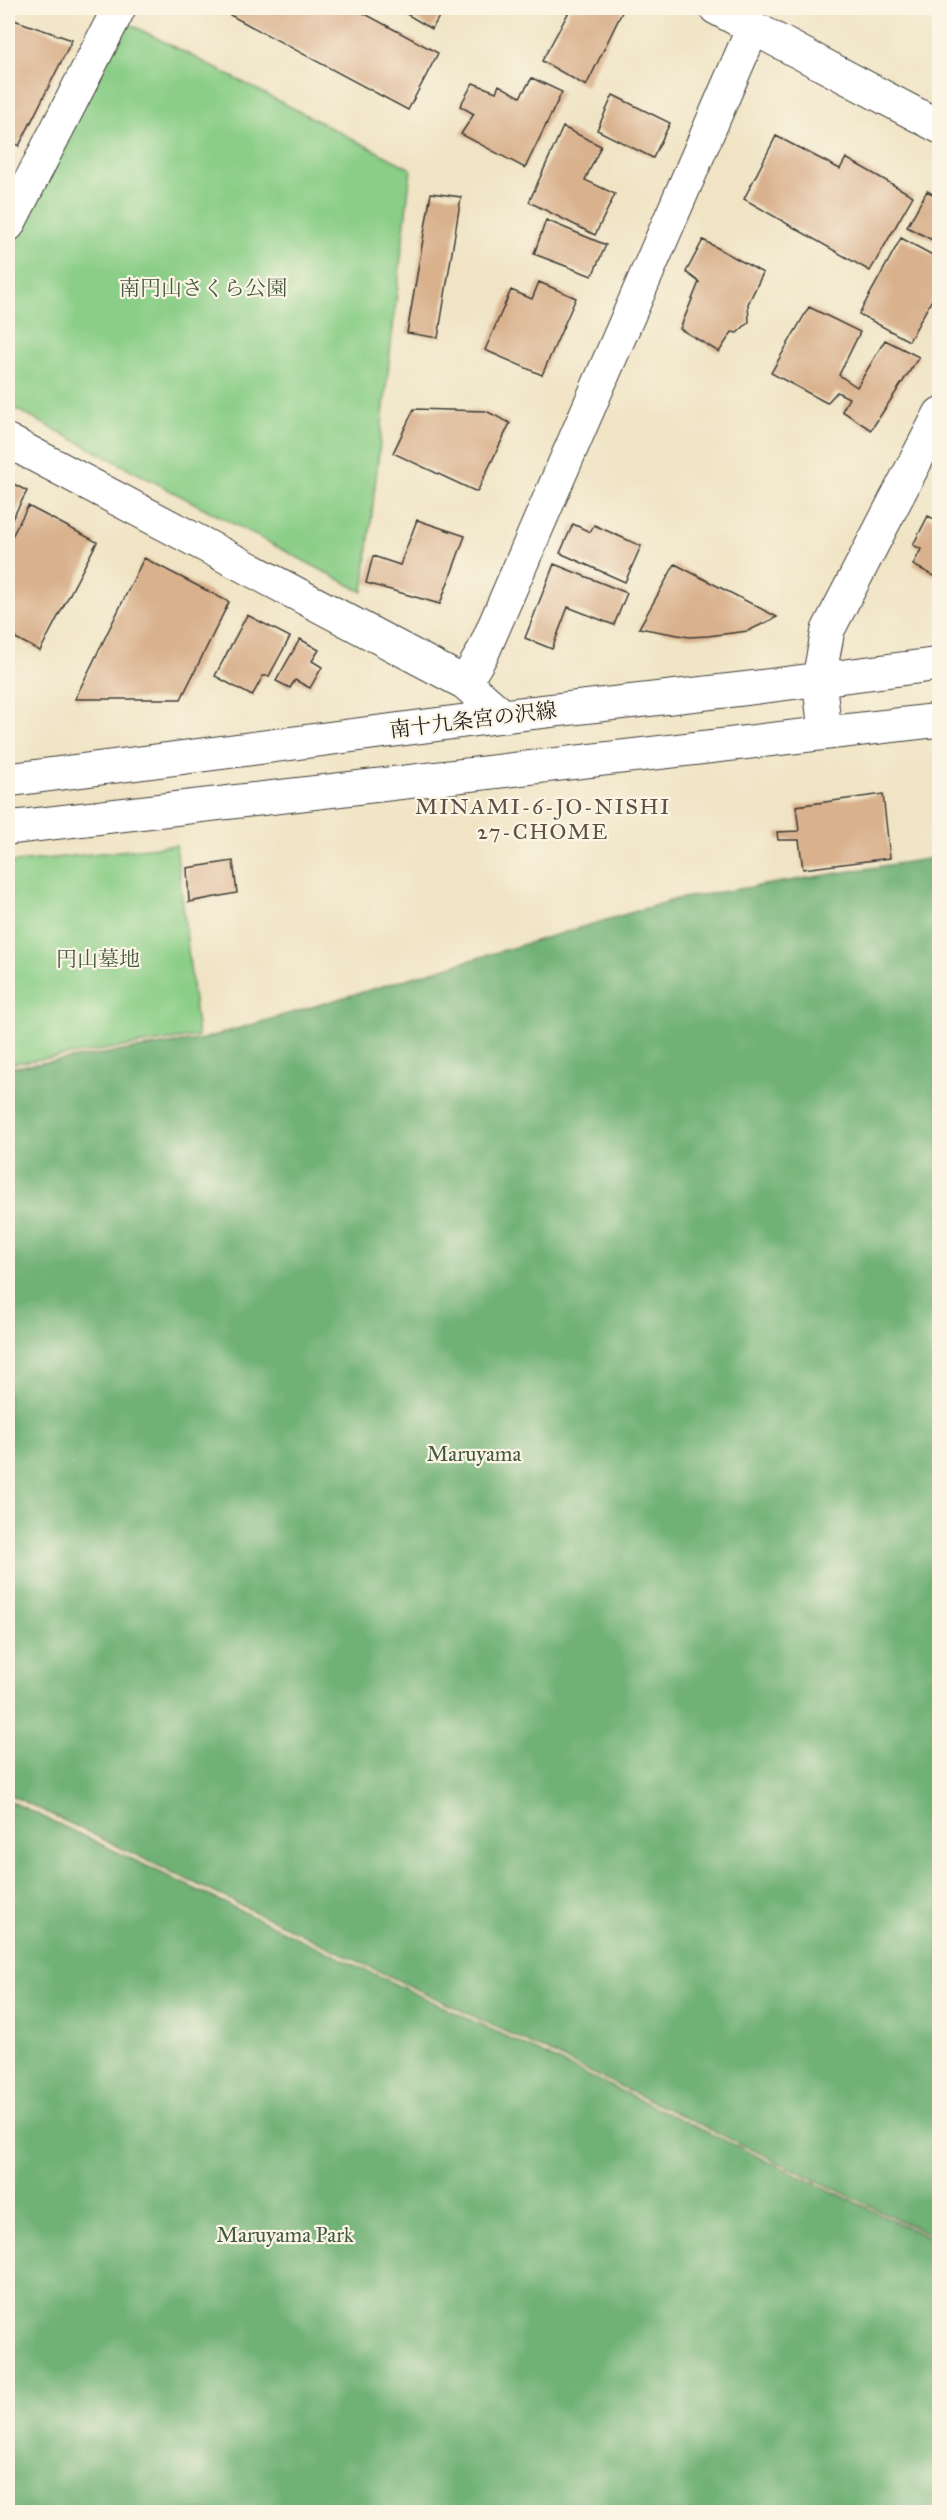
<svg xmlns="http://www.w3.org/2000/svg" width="947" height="2520" font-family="'IM FELL Great Primer','Noto Serif JP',serif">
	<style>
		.green { fill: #8ace87; stroke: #537552; stroke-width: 1.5 }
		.forest { fill: #6fb174; stroke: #466648; stroke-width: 1.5 }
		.building { fill: #d9b18d }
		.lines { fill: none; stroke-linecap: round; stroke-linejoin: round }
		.minor-casing { stroke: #3c3a35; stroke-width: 35 }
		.major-casing { stroke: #3c3a35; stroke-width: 35 }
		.minor { stroke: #fff; stroke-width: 33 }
		.major { stroke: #fff; stroke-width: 33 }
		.labels { text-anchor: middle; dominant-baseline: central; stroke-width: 4.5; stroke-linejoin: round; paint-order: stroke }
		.park-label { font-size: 21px; fill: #425a41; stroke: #fcf5e5 }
		.street-label { font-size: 21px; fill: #1c1c1c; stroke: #fcf5e5 }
		.neighbourhood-label { font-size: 22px; letter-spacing: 1.5px; fill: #5e5044; stroke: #fcf5e5 }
	</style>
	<rect width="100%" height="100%" fill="#fcf5e5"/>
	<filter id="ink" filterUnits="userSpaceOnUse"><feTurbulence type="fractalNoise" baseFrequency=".0167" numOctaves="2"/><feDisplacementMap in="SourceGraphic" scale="12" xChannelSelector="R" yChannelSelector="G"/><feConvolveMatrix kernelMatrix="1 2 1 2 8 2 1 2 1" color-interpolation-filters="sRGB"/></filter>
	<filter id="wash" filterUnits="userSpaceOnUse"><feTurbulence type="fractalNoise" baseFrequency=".008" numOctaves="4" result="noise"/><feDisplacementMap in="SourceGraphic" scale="24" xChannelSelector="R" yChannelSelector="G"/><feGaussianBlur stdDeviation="1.35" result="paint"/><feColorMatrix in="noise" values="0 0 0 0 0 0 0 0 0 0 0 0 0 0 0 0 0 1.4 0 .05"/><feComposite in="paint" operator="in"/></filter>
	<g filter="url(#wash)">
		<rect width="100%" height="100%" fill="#f0e4c5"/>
		<path class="green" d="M 122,20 L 411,169 L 363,592 L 8,405 L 8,247 Z
			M 176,845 L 198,1036 L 8,1064 L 8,863 Z"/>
		<path class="forest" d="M 939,857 L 940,857 L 939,2239 L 8,1794 L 8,1068 L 203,1039 L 677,899 Z
			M 8,1800 L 939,2242 L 939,2512 L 8,2512 Z"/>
		<g id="blocks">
			<path class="building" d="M 217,8 L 354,8 L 438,53 L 408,110 Z
				M 396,8 L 444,8 L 432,29 Z
				M 571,8 L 624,8 L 586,86 L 542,61 Z
				M 920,8 L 940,8 L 940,18 Z
				M 14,20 L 72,40 L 19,146 L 8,137 L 8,31 Z
				M 532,78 L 562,92 L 525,168 L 461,134 L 474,114 L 460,106 L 473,83 L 496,92 L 499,85 L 520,97 Z
				M 613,95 L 670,123 L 653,158 L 597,130 Z
				M 563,127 L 601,146 L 585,180 L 615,194 L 595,235 L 529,202 Z
				M 776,136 L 840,169 L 846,158 L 913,196 L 870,271 L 744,199 Z
				M 927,191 L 940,198 L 940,244 L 907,227 Z
				M 431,193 L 461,197 L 438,338 L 407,333 Z
				M 546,220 L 606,245 L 592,276 L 534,254 Z
				M 901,238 L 940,259 L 940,285 L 909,341 L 859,314 Z
				M 703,240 L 763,273 L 748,304 L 749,322 L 737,333 L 732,332 L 719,352 L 680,329 L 699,282 L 686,272 Z
				M 539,282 L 576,298 L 542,375 L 485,350 L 511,290 L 532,299 Z
				M 809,307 L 860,332 L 839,375 L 857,387 L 885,340 L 919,357 L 871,430 L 842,411 L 849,398 L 837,392 L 827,403 L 771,373 Z
				M 414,409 L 486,411 L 510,423 L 477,492 L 393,453 Z
				M 8,481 L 27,491 L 8,527 Z
				M 28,506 L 97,542 L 40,651 L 8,634 L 8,544 Z
				M 940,514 L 940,579 L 913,565 L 921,549 L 913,545 L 928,516 L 936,520 Z
				M 417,520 L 465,536 L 440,604 L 366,583 L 373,556 L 400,565 Z
				M 573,524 L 590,532 L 594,525 L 641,546 L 625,582 L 560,553 Z
				M 144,558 L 229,602 L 181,699 L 75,699 Z
				M 554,564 L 627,593 L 614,625 L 568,607 L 552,649 L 525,638 Z
				M 675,564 L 777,617 L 748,631 L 708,636 L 689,637 L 639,628 Z
				M 247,615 L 290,637 L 269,676 L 263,676 L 252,696 L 215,676 Z
				M 300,639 L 319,650 L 312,661 L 322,667 L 310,688 L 295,680 L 290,688 L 276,681 Z
				M 883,794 L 890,858 L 803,869 L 799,840 L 778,840 L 777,832 L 799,831 L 796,806 Z
				M 233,861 L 237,893 L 189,902 L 187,868 Z"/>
		</g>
	</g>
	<g filter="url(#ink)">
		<use href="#blocks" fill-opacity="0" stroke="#3c3a35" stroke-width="1.5"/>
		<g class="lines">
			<defs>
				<path id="minor" d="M 716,8 L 940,127
					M 8,225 L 119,8
					M 8,441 L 465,683 L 503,716
					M 465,683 L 483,652 L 753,28
					M 825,732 L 819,678 L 828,630 L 940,414"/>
				<path id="major" d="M 8,780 L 503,716 L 742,689 L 940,664
					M 8,828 L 940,720"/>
			</defs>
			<use href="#minor" class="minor-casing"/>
			<use href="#major" class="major-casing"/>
			<use href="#minor" class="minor"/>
			<use href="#major" class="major"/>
		</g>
	</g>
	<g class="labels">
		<g class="park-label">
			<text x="203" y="288">南円山さくら公園</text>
			<text x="98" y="959">円山墓地</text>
			<text x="474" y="1454">Maruyama</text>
			<text x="285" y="2235">Maruyama Park</text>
		</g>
		<g class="street-label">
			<text transform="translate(473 720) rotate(-7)">南十九条宮の沢線</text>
		</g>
		<g class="neighbourhood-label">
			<text x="543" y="806">MINAMI-6-JO-NISHI<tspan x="543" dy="25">27-CHOME</tspan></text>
		</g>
	</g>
	<rect width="947" height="2520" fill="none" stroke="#fcf5e5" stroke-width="30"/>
</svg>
